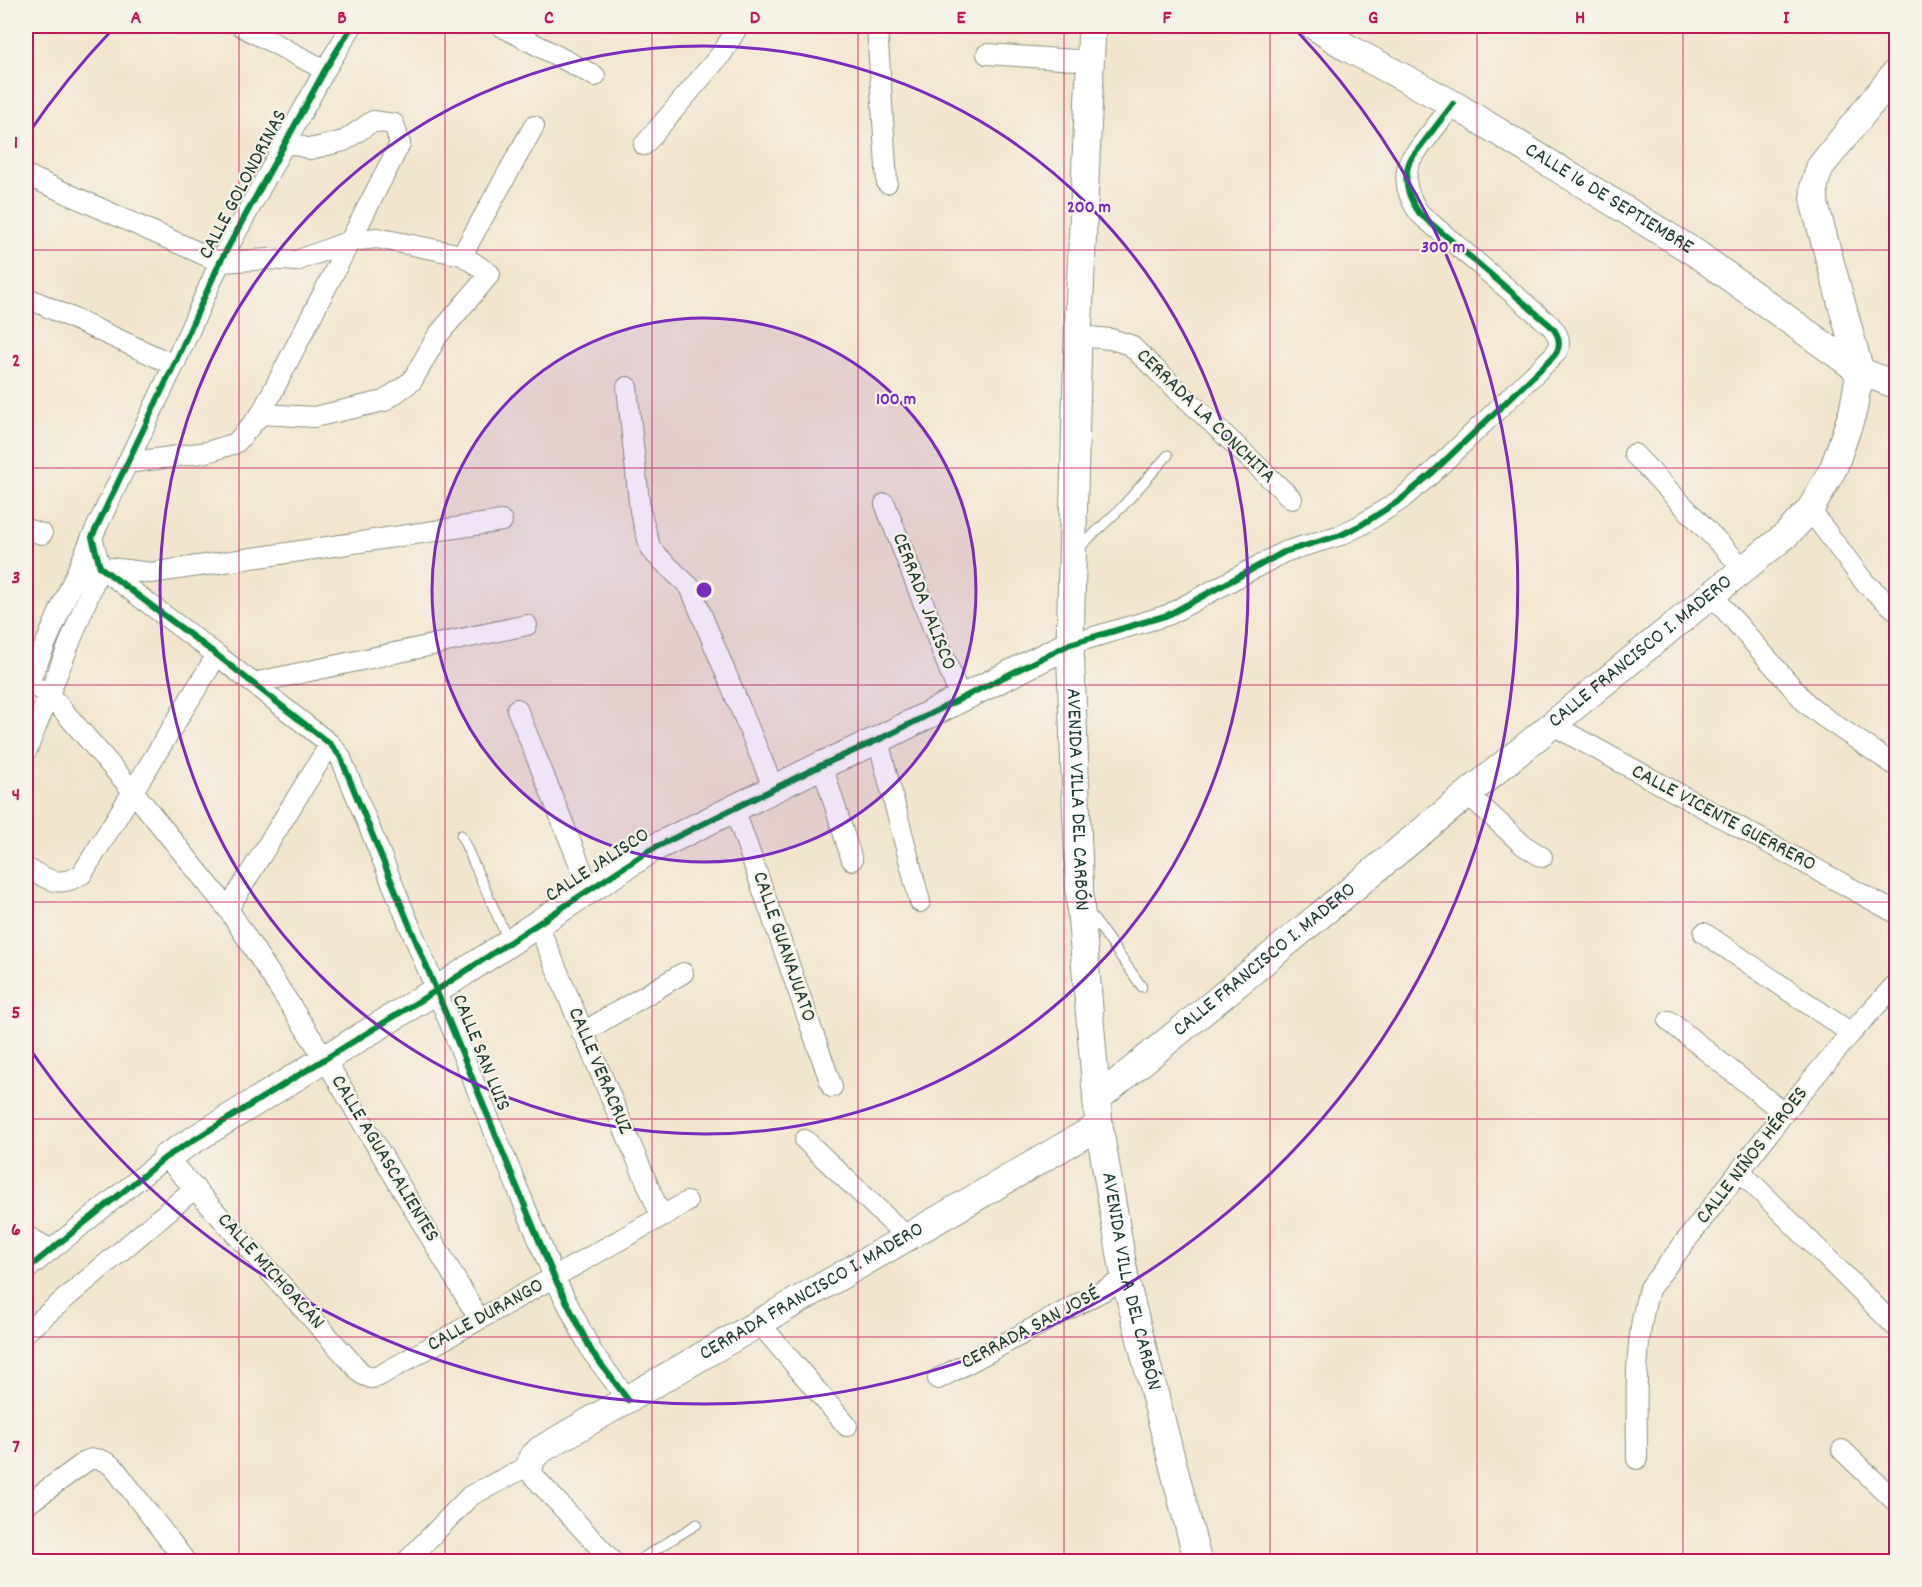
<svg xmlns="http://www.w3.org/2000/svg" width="1922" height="1587" font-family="Dekko,sans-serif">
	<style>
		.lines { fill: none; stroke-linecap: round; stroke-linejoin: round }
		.lane-casing { stroke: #889180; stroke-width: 11 }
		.street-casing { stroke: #889180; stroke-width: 22 }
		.secondary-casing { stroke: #889180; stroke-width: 29 }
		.lane { stroke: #fff; stroke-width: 9 }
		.street { stroke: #fff; stroke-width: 20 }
		.secondary { stroke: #fff; stroke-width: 27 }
		.cycleway-casing { stroke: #f7f3e8; stroke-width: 10 }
		.cycleway { stroke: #00873e; stroke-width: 6 }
		.grid { fill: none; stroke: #c2185b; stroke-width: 1.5; stroke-opacity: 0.55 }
		.ring { fill: none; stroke: #7b2cbf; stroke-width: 3 }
		.labels { text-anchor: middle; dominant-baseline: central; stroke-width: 4.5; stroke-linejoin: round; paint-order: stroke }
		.street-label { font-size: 21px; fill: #1f3d34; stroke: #f7f3e8 }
		.centre { fill: #7b2cbf; stroke: #f7f3e8; stroke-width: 3 }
		.ring-label { font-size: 18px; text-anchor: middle; font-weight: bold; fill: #7b2cbf; stroke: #f7f3e8; stroke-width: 4.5; stroke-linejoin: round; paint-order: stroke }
		.neatline { fill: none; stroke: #c2185b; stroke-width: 2 }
		.grid-label { font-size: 20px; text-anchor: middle; font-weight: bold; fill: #c2185b }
	</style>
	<rect width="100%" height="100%" fill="#f7f3e8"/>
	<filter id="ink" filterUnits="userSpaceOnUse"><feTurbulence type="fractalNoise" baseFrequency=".0167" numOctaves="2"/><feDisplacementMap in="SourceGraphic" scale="12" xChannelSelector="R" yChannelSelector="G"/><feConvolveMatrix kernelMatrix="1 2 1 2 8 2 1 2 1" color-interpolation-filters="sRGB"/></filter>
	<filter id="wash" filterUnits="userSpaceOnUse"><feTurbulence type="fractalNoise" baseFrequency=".008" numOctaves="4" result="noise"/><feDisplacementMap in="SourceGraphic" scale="24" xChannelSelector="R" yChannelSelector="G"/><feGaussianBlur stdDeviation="1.35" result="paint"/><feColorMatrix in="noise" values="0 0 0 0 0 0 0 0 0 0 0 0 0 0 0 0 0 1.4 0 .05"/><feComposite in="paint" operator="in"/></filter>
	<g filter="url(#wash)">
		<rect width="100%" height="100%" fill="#f2e5cd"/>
	</g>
	<g filter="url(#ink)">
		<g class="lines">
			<defs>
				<path id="lane" d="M 1078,549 L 1122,507 L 1168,455
					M 461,835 L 508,940
					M 1089,912 L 1142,987
					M 636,1562 L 697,1524"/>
				<path id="street" d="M 241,26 L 325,70
					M 352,26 L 325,70 L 220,262 L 174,365 L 92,537 L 100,567 L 217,655 L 330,744 L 340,756 L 554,1277 L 592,1352 L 628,1400
					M 501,26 L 595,76
					M 877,26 L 887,183
					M 987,54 L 1090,61
					M 644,145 L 723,52 L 738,26
					M 26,175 L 220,262 L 269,259 L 296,261 L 350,241 L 377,238 L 462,255
					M 26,297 L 174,365
					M 1078,336 L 1111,339 L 1130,345 L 1292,499
					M 627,387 L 640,511 L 651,550 L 690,587 L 774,789
					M 261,414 L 314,417 L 384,401 L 412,381 L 438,335 L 490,274 L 462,255 L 534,126
					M 1634,454 L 1744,569
					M 127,463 L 207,452 L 236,443 L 261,414 L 400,144 L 394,124 L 373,121 L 344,141 L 310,149 L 286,142
					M 885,504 L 961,700
					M 1810,510 L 1865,583 L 1896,610
					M 26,529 L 42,534
					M 103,567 L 151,573 L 502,521
					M 1712,595 L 1807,704 L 1825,718 L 1896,766
					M 1070,644 L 1168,615 L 1284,552 L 1341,535 L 1361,525 L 1399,501 L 1431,474 L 1555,354 C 1562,344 1559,335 1551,326 L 1420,214 C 1408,197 1402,180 1410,160 L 1453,104
					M 26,683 L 48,693 L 132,790 L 228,909 L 325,1059 L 479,1319
					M 253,683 L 527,625
					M 28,684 L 92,537
					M 517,709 L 590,890
					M 1551,724 L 1896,913
					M 878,740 L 920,902
					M 26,752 L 100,567
					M 822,765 L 852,860
					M 1468,794 L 1523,845 L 1542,857
					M 734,808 L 832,1087
					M 26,868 C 48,879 58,889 82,874 L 217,655
					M 228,909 L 330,744
					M 538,925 L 661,1216
					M 1704,933 L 1851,1033
					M 1669,1021 L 1784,1113
					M 582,1033 L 683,973
					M 805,1140 L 908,1238
					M 1740,1171 L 1896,1327
					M 26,1236 L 50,1249
					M 26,1270 L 166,1157 L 363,1375 L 371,1378 L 379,1376 L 687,1202
					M 760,1324 L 847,1426
					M 26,1332 L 195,1188
					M 938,1379 L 1125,1279
					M 1842,1450 L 1896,1502
					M 1637,1459 C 1637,1402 1633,1345 1649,1289 L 1784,1113 L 1851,1033 L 1896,984
					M 26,1505 L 88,1460 C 99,1457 107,1461 115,1469 L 186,1562
					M 406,1562 L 470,1496 L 530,1465 L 532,1474 L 537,1480 L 613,1562"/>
				<g id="secondary">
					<path id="s1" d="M 1092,26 L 1078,336 L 1070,644 L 1080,901 L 1099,1126 L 1125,1279 L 1198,1562"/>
					<path id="s2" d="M 1314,26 L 1348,48 L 1453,104 L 1694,252 L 1860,371 L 1896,385"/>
					<path id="s3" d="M 1097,1099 C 1326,911 1554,721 1786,535 L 1810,510 L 1834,467 L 1853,411 L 1860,371 L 1815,206 L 1814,186 L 1820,167 L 1896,72"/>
					<path d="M 166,1157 L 437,990 L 650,850 L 822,765 L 878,740 L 1070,644"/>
					<path id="s4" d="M 530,1465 L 532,1458 L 540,1450 L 1099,1126"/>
				</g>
			</defs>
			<use href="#lane" class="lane-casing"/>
			<use href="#street" class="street-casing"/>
			<use href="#secondary" class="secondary-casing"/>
			<use href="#lane" class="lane"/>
			<use href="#street" class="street"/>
			<use href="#secondary" class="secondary"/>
			<defs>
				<path id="cycleway" d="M 352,26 L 325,70 L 220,262 L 174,365 L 92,537 L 100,567 L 217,655 L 330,744 L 340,756 L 554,1277 L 592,1352 L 628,1400
					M 26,1270 L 166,1157 L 437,990 L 650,850 L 822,765 L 878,740 L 1070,644 L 1168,615 L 1284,552 L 1341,535 L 1361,525 L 1399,501 L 1431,474 L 1551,359 C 1562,349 1561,337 1551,326 L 1420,214 C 1408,197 1402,180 1410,160 L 1453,104"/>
			</defs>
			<use href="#cycleway" class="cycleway-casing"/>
			<use href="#cycleway" class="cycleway"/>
		</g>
	</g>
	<path class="grid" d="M 239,26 L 239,1562M 445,26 L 445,1562M 652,26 L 652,1562M 858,26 L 858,1562M 1064,26 L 1064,1562M 1270,26 L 1270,1562M 1477,26 L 1477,1562M 1683,26 L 1683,1562M 26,250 L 1896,250M 26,468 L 1896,468M 26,685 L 1896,685M 26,902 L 1896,902M 26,1119 L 1896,1119M 26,1337 L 1896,1337"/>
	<circle cx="704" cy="590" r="272" fill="#7b2cbf" fill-opacity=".12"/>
	<g class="ring">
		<circle cx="704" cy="590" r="272"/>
		<circle cx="704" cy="590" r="544"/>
		<path d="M28 134A815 815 0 0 1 113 29M1295 29A815 815 0 1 1 28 1046"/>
	</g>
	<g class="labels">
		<g class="street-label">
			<text transform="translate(244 185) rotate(-62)">CALLE GOLONDRINAS</text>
			<text stroke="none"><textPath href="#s2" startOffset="342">CALLE 16 DE SEPTIEMBRE</textPath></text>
			<text transform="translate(1205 417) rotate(44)">CERRADA LA CONCHITA</text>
			<text transform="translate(923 602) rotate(69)">CERRADA JALISCO</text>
			<text stroke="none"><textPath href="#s3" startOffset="704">CALLE FRANCISCO I. MADERO</textPath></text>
			<text stroke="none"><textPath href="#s1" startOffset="774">AVENIDA VILLA DEL CARBÓN</textPath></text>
			<text transform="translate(1723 819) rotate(28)">CALLE VICENTE GUERRERO</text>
			<text transform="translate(598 866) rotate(-33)">CALLE JALISCO</text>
			<text transform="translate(783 947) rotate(71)">CALLE GUANAJUATO</text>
			<text stroke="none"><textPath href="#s3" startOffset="218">CALLE FRANCISCO I. MADERO</textPath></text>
			<text transform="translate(480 1053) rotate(68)">CALLE SAN LUIS</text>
			<text transform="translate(599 1071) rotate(67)">CALLE VERACRUZ</text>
			<text transform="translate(1753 1156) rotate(-52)">CALLE NIÑOS HÉROES</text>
			<text transform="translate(384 1159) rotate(59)">CALLE AGUASCALIENTES</text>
			<text transform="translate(270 1272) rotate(48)">CALLE MICHOACÁN</text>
			<text stroke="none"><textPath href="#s1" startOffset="1260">AVENIDA VILLA DEL CARBÓN</textPath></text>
			<text stroke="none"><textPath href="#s4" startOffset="333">CERRADA FRANCISCO I. MADERO</textPath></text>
			<text transform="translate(486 1316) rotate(-29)">CALLE DURANGO</text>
			<text transform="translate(1031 1329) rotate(-28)">CERRADA SAN JOSÉ</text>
		</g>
	</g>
	<circle cx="704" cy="590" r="9" class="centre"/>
	<g class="ring-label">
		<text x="1089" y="212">200 m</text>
		<text x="1443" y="252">300 m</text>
		<text x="896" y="404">100 m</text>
	</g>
	<rect width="1922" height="1587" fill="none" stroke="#f7f3e8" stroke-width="66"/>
	<rect x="33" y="33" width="1856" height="1521" class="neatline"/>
	<g class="grid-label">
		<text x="136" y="23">A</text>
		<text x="342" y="23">B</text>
		<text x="549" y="23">C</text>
		<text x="755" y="23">D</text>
		<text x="961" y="23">E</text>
		<text x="1167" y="23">F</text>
		<text x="1373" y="23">G</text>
		<text x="1580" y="23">H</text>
		<text x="1786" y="23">I</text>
		<text x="16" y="148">1</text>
		<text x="16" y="366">2</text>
		<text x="16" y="583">3</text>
		<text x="16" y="800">4</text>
		<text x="16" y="1018">5</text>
		<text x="16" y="1235">6</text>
		<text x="16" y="1452">7</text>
	</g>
</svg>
